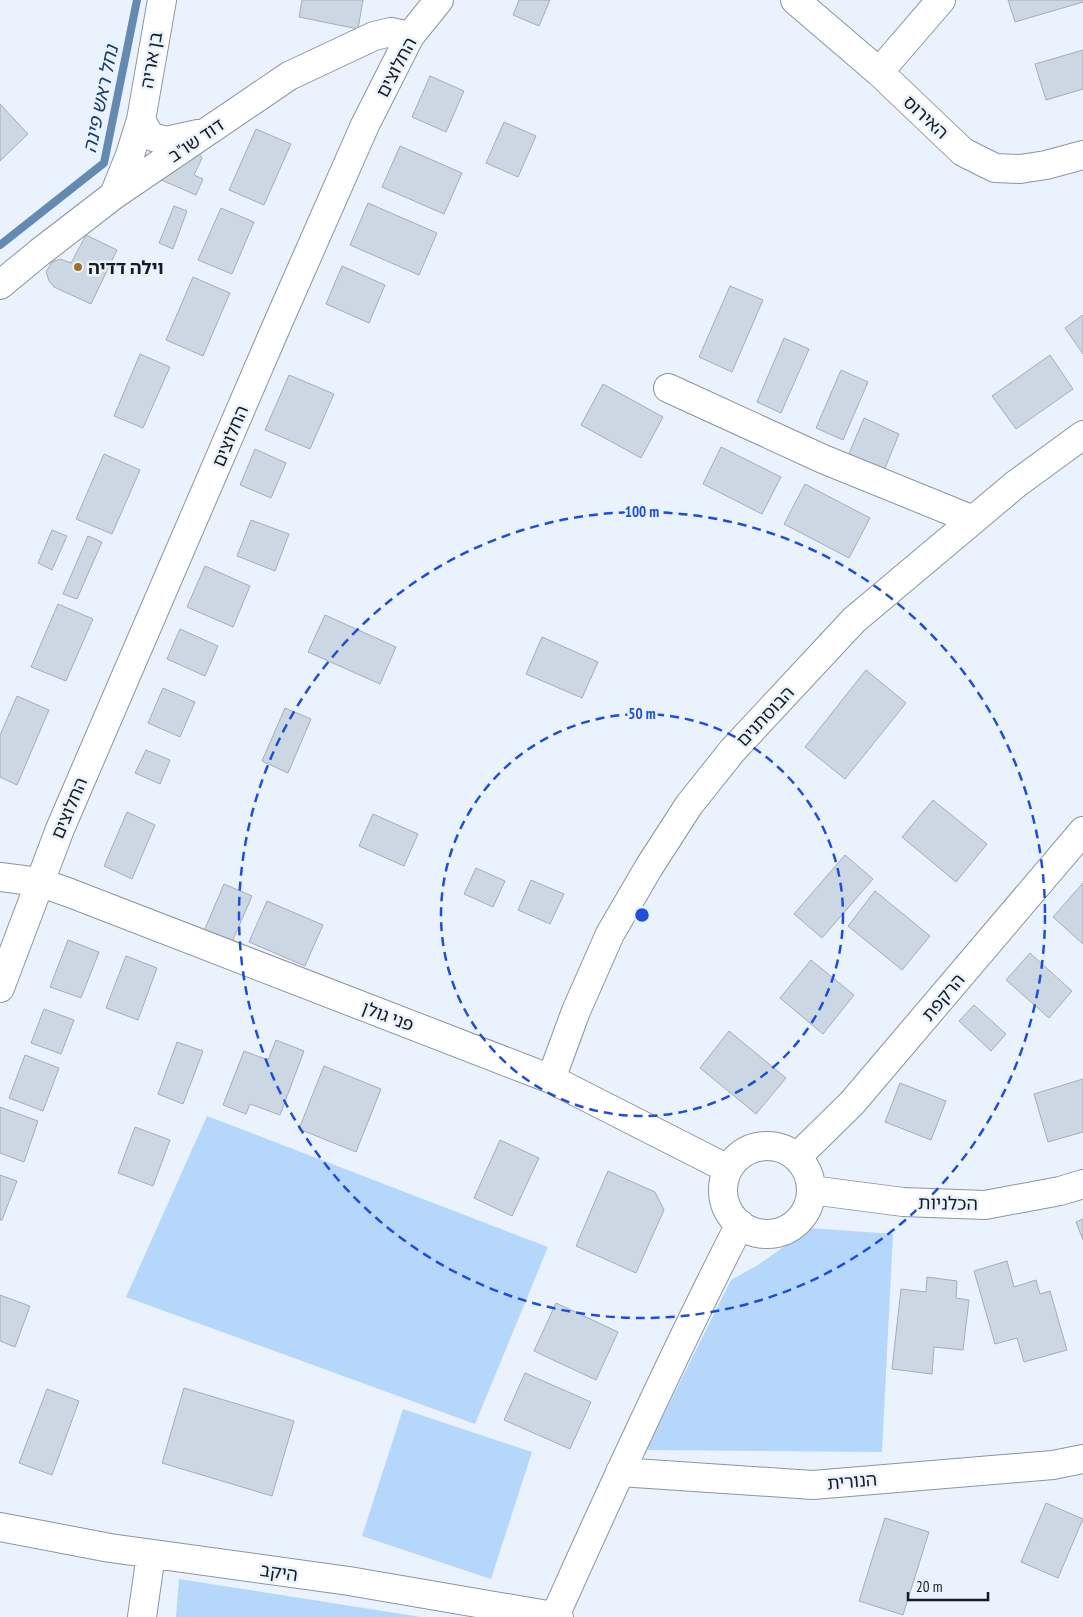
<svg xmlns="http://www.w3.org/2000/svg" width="1083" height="1617" font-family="'PT Sans Narrow','Noto Sans Hebrew',sans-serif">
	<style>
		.green { fill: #b6d7fc }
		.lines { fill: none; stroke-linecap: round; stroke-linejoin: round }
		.stream { stroke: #658ab2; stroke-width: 8 }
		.building { fill: #ccd7e4; stroke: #a3aeba }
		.minor-casing { stroke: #8b95a1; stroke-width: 30 }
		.minor { stroke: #fff; stroke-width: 28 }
		.ring { fill: none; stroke: #1d4ed8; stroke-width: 2.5; stroke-dasharray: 9 6 }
		.poi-dot { fill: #a26f25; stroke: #e9f2fd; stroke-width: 2 }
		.labels { text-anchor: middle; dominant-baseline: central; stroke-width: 5; stroke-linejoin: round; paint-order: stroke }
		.street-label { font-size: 18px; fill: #171b1f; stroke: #e9f2fd }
		.poi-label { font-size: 18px; font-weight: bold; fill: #171b1f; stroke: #e9f2fd; text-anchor: start }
		.water-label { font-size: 19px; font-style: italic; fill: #113d6a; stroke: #e9f2fd }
		.centre { fill: #1d4ed8; stroke: #e9f2fd; stroke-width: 2.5 }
		.ring-label { font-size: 15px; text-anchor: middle; font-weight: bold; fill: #1d4ed8; stroke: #e9f2fd; stroke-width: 5; stroke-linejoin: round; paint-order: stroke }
	</style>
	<rect width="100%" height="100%" fill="#e9f2fd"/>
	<path class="green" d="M 207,1116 L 548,1247 L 475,1424 L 126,1297 Z
		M 810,1228 L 893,1234 L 882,1452 L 646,1450 L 731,1280 L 758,1265 Z
		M 403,1409 L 532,1452 L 491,1579 L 362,1536 Z
		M 179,1579 L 421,1617 L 176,1617 Z"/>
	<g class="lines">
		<path class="stream" d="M 0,245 L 104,163 L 137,0"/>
	</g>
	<path class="building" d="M 302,0 L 363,0 L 358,29 L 299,17 Z
		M 519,0 L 550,0 L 539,26 L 513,15 Z
		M 1008,0 L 1083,0 L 1083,2 L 1015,22 Z
		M 1083,50 L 1083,89 L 1046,100 L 1035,64 Z
		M 430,76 L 464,91 L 446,132 L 412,117 Z
		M 0,104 L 28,134 L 0,161 Z
		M 504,122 L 536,136 L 518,177 L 486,163 Z
		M 256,129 L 291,144 L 264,205 L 229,190 Z
		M 400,146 L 462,173 L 444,214 L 382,187 Z
		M 198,152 L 202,158 L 194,175 L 203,179 L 196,195 L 159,179 Z
		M 368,203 L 437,233 L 419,275 L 350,245 Z
		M 174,206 L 187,211 L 173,249 L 159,243 Z
		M 221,208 L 254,222 L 232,274 L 198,260 Z
		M 86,235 L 117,250 L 91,304 L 54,287 L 49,281 L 46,272 L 52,262 L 60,259 L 71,263 Z
		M 342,266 L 385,285 L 369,323 L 326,304 Z
		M 193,277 L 230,293 L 203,356 L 166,340 Z
		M 730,286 L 763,300 L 732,372 L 699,357 Z
		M 1083,315 L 1083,354 L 1065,328 Z
		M 784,338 L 809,349 L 781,413 L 757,402 Z
		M 140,354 L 170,367 L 143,428 L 114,416 Z
		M 1050,355 L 1073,389 L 1016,429 L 992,396 Z
		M 841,370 L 868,382 L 843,440 L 816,428 Z
		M 289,375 L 334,394 L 310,449 L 265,430 Z
		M 603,384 L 663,417 L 641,458 L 581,425 Z
		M 864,418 L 899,434 L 883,473 L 847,458 Z
		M 721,447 L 781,477 L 762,514 L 703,484 Z
		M 255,449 L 286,463 L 271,498 L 240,485 Z
		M 104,454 L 140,470 L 112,534 L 76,519 Z
		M 805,484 L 870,518 L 849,558 L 784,524 Z
		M 251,520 L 289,534 L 275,571 L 237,556 Z
		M 52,530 L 67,536 L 52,570 L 38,563 Z
		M 88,536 L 102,542 L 77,599 L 63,594 Z
		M 205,566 L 250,586 L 233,627 L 187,607 Z
		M 58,604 L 93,619 L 66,681 L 31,667 Z
		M 325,615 L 396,647 L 380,684 L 308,652 Z
		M 180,629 L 218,646 L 205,676 L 167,659 Z
		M 542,637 L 598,662 L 582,698 L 526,674 Z
		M 866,670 L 906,703 L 845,779 L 805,747 Z
		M 163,688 L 195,702 L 180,737 L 148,723 Z
		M 17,696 L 49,710 L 17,785 L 0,777 L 0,735 Z
		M 285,708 L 311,719 L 288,773 L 262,761 Z
		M 146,750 L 170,760 L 160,784 L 135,773 Z
		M 933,800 L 987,844 L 956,882 L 902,837 Z
		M 127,812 L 155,825 L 132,879 L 104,866 Z
		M 373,814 L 418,834 L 404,866 L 359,846 Z
		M 845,855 L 873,879 L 822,938 L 794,914 Z
		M 476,868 L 505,881 L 493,907 L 464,894 Z
		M 531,880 L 564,894 L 550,924 L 518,910 Z
		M 1083,883 L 1083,944 L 1053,917 Z
		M 224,884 L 252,896 L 232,942 L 204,931 Z
		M 875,891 L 930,936 L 902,970 L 848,926 Z
		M 267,901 L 323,925 L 305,966 L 249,942 Z
		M 68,940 L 99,952 L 81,998 L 50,987 Z
		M 1030,953 L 1072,991 L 1049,1018 L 1006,980 Z
		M 126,956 L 157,968 L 138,1020 L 106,1008 Z
		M 811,960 L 854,995 L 823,1034 L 780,998 Z
		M 974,1005 L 1006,1034 L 991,1051 L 959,1021 Z
		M 44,1009 L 74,1020 L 61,1054 L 31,1043 Z
		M 729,1031 L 786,1078 L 756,1114 L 700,1068 Z
		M 276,1040 L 304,1051 L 280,1115 L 250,1104 L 246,1114 L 223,1105 L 244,1051 L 268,1060 Z
		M 177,1042 L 203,1051 L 183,1104 L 158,1094 Z
		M 25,1055 L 59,1068 L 43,1111 L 9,1098 Z
		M 324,1066 L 381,1089 L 356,1152 L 299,1129 Z
		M 1083,1079 L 1083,1132 L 1048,1142 L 1034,1094 Z
		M 900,1083 L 946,1101 L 931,1140 L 885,1122 Z
		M 0,1107 L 38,1121 L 24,1162 L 0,1153 Z
		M 135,1127 L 170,1140 L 153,1186 L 118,1173 Z
		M 500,1140 L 539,1158 L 512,1216 L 474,1198 Z
		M 608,1171 L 655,1192 L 664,1210 L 636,1273 L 576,1246 Z
		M 0,1175 L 17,1181 L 2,1220 L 0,1220 Z
		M 1083,1219 L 1083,1240 L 1076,1222 Z
		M 1007,1261 L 1014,1287 L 1036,1280 L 1040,1294 L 1050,1291 L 1067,1350 L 1024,1362 L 1017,1338 L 995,1344 L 974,1271 Z
		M 927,1277 L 957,1281 L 956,1298 L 969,1300 L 963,1350 L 934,1347 L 932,1374 L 892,1369 L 901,1289 L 926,1292 Z
		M 0,1295 L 30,1306 L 15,1347 L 0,1341 Z
		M 556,1303 L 618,1332 L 596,1380 L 534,1351 Z
		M 525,1373 L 591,1402 L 570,1449 L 504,1420 Z
		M 184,1388 L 294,1421 L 272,1496 L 162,1463 Z
		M 47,1389 L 79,1401 L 52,1475 L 19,1463 Z
		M 1046,1503 L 1083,1519 L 1058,1578 L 1021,1562 Z
		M 885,1518 L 929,1532 L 903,1615 L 859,1601 Z"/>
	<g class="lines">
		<defs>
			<path id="minor" d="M 795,0 L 879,72 L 963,152 L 995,168 L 1020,169 L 1046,165 L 1083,155
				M 879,72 L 941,0
				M 141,120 L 150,136 L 166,141 L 198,134
				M 114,195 L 130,155 L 141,120 L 162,0
				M 0,285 L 40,252 L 114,195 L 289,76 L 374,36 L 391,32 L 410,36
				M 668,388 L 823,459 L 973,520
				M 0,877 L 39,882 L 70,893 L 551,1079 L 728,1169
				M 0,988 L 60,829 L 277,325 L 365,125 L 410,36 L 439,0
				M 551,1079 L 576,1011 L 610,934 L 649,867 L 689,805 L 732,751 L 854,620 L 1016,484 L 1083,435
				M723 1190a44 44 0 1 1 88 0a44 44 0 1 1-88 0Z
				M 797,1157 L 852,1103 L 1083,831
				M 811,1190 L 903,1202 L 985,1205 L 1060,1191 L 1083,1184
				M 620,1472 L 813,1485 L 1053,1465 L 1083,1459
				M 0,1527 L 110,1548 L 349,1581 L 559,1617
				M 555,1616 C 614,1484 674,1353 740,1224
				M 142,1617 L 151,1554"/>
		</defs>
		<use href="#minor" class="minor-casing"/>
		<use href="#minor" class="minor"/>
	</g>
	<g class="ring">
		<circle cx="642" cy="915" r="201"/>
		<circle cx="642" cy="915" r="403"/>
	</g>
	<circle class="poi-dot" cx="78" cy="267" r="5"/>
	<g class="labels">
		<g class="street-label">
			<text transform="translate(151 60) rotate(-80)">בן אריה</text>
			<text transform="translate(396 67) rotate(-62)">החלוצים</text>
			<text transform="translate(926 117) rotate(43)">האירוס</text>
			<text transform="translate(196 140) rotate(-34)">דוד שו"ב</text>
			<text transform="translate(230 436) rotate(-67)">החלוצים</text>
			<text transform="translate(765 716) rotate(-47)">הבוסתנים</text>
			<text transform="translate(69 808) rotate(-67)">החלוצים</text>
			<text transform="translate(943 997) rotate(-50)">הרקפת</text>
			<text transform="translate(388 1016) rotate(21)">פני גולן</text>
			<text transform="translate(948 1203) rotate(1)">הכלניות</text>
			<text transform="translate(852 1481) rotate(-5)">הנורית</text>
			<text transform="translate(279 1572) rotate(8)">היקב</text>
		</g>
		<g class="poi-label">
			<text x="88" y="267">וילה דדיה</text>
		</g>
		<g class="water-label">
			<text transform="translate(100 99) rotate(-78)">נחל ראש פינה</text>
		</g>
	</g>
	<circle cx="642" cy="915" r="8" class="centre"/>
	<g class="ring-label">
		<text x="642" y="517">100 m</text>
		<text x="642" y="719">50 m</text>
	</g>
	<path d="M908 1592v8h80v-8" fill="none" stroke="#171b1f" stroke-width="2.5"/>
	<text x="916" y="1592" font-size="15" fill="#171b1f" stroke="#e9f2fd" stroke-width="4" paint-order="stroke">20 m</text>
</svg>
